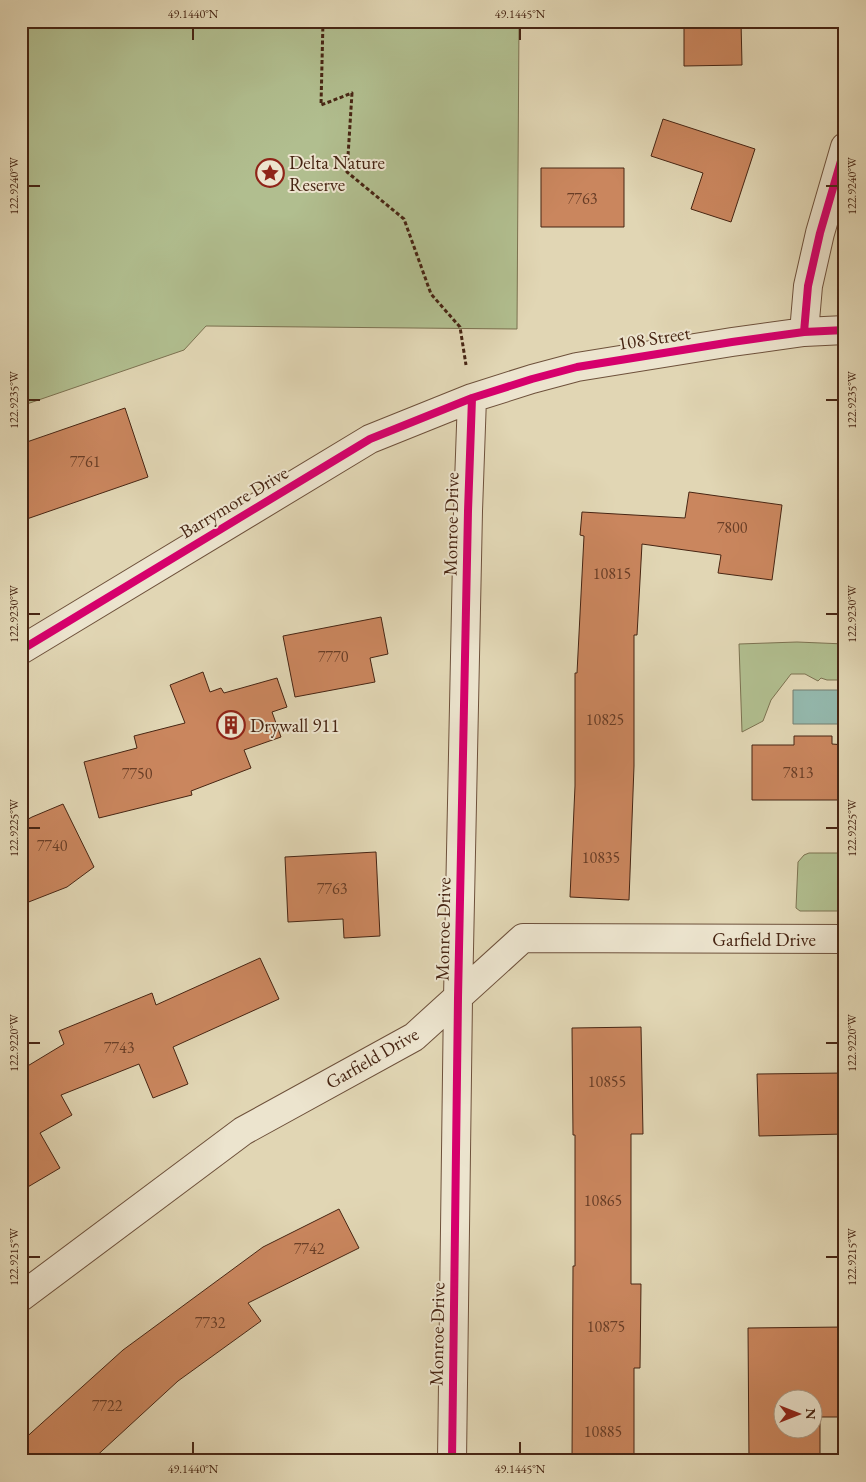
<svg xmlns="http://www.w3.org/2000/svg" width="866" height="1482" font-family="'EB Garamond',serif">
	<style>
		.green { fill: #b1be8f; stroke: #7c7251 }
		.water { fill: #94b9ae; stroke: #757e70 }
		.building { fill: #ca865e; stroke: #472513; fill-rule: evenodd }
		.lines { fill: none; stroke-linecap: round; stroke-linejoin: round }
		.minor-casing { stroke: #6e513b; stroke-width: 30 }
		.path { stroke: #472513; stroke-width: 3; stroke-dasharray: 4 2.5; stroke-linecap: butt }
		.minor { stroke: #ece4ce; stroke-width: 28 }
		.cycleway-casing { stroke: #ece4ce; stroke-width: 11 }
		.cycleway { stroke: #d6006c; stroke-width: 8 }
		.ticks { fill: none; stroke: #472513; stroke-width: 2 }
		.labels { text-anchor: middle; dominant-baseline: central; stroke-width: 4; stroke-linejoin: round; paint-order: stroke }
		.number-label { font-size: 16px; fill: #683d26 }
		.poi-label { font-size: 19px; fill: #472513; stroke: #ece4ce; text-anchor: start }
		.street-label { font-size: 19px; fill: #472513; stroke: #ece4ce }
		.neatline { fill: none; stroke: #472513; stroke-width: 2 }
		.ticks-label { font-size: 12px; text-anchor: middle; fill: #472513 }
	</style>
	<rect width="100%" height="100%" fill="#e1d6b4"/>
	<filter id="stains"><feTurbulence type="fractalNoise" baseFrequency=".004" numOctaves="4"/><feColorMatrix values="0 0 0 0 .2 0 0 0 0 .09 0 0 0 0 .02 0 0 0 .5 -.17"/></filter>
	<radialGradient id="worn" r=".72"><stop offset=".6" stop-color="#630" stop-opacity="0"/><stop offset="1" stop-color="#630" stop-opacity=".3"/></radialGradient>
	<path class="green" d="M 21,21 L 519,21 L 517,329 L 206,326 L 184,350 L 21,406 Z
		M 797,642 L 845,644 L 845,680 L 827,680 L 821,678 L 818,681 L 805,674 L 791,674 L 771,700 L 763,721 L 742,732 L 739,644 Z
		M 809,853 L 845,853 L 845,911 L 800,911 L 796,908 L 798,862 L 804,855 Z"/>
	<path class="water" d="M 793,690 L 845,690 L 845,730 L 840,730 L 840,724 L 793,724 Z"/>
	<path class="building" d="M 684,21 L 741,21 L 742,65 L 684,66 Z
		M 663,119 L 755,149 L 731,222 L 691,209 L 703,173 L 651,156 Z
		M 541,168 L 624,168 L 624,227 L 541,227 Z
		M 125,408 L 148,477 L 21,521 L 21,444 Z
		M 689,492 L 782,505 L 772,580 L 718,573 L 721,555 L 642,544 L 637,635 L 634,635 L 634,766 L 629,900 L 570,897 L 575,786 L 575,673 L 577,673 L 584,536 L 580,535 L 582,512 L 685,518 Z
		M 381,617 L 388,654 L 370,658 L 375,682 L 295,697 L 283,636 Z
		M 203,672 L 210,692 L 221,688 L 224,693 L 277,678 L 287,707 L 272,712 L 281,737 L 244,750 L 251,768 L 191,791 L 192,795 L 99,818 L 84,762 L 137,748 L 134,736 L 185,723 L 170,685 Z
		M 794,736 L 832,736 L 832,744 L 845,745 L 845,800 L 752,800 L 752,745 L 794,745 Z
		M 63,804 L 94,867 L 67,887 L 21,905 L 21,823 L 32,817 Z
		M 376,852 L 380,936 L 344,938 L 343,919 L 288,922 L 285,857 Z
		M 260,958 L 279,999 L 173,1047 L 188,1084 L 153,1098 L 139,1064 L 61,1095 L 72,1115 L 40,1133 L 60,1168 L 21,1191 L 21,1070 L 64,1044 L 59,1031 L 152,993 L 156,1005 Z
		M 641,1027 L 643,1134 L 631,1134 L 631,1284 L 641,1284 L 640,1368 L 634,1368 L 634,1461 L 572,1461 L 573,1266 L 575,1266 L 575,1135 L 573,1135 L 572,1028 Z
		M 845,1073 L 845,1134 L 759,1136 L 757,1074 Z
		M 339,1209 L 359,1248 L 248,1303 L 261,1321 L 178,1381 L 91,1461 L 21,1461 L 21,1442 L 123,1350 L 263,1247 Z
		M 845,1327 L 845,1417 L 820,1417 L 820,1461 L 749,1461 L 748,1328 ZM 784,1400 L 814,1400 L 814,1430 L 784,1430 Z"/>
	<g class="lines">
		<defs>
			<path id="minor" d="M 804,332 L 808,286 L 820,233 L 845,147
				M 21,650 L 370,439 L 472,398 L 532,379 L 577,367 L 732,342 L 804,332 L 845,330
				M 21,1297 L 243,1131 L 414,1037 L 523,938 L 845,939
				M 452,1461 L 458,998 L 468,511 L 472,398"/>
		</defs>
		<use href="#minor" class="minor-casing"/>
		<path class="path" d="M 323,21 L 321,105 L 352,93 L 347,172 L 404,219 L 431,294 L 460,327 L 466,365"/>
		<use href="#minor" class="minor"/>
		<defs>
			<path id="cycleway" d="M 804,332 L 808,286 L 820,233 L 845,147
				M 21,650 L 370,439 L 472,398 L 532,379 L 577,367 L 732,342 L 804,332 L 845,330
				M 452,1461 L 458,998 L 468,511 L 472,398"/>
		</defs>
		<use href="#cycleway" class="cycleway-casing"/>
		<use href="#cycleway" class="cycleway"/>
	</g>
	<path class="ticks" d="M 193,28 L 193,40M 520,28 L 520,40M 28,186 L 40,186M 826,186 L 838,186M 28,400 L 40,400M 826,400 L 838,400M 28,614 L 40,614M 826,614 L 838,614M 28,828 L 40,828M 826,828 L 838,828M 28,1043 L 40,1043M 826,1043 L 838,1043M 28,1257 L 40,1257M 826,1257 L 838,1257M 193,1442 L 193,1454M 520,1442 L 520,1454"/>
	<defs>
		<symbol id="sight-ring" viewBox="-11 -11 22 22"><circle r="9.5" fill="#ece4ce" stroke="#8f2418" stroke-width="1.5"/><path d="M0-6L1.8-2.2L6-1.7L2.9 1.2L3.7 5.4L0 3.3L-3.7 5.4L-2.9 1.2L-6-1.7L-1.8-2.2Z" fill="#8f2418"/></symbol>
		<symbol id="building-ring" viewBox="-11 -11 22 22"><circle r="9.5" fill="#ece4ce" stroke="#8f2418" stroke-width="1.5"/><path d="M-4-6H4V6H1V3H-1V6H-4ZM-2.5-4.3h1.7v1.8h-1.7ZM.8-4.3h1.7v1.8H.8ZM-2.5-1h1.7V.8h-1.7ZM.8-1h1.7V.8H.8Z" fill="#8f2418"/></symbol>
	</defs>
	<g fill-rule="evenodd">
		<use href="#sight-ring" x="254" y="157" width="32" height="32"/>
		<use href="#building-ring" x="215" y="709" width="32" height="32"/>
	</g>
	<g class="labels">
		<g class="number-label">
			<text x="582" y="198">7763</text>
			<text x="85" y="461">7761</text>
			<text x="732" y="527">7800</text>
			<text x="612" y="573">10815</text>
			<text x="333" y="656">7770</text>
			<text x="605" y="719">10825</text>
			<text x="798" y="772">7813</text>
			<text x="137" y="773">7750</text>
			<text x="52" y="845">7740</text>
			<text x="601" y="857">10835</text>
			<text x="332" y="888">7763</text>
			<text x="119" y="1047">7743</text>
			<text x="607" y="1081">10855</text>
			<text x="603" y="1200">10865</text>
			<text x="309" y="1248">7742</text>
			<text x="210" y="1322">7732</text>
			<text x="606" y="1326">10875</text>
			<text x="107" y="1405">7722</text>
			<text x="603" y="1431">10885</text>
		</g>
		<g class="poi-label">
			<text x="289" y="162">Delta Nature<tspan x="289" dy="22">Reserve</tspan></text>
			<text x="250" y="725">Drywall 911</text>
		</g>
		<g class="street-label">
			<text transform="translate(654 338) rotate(-9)">108 Street</text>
			<text transform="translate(234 502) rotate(-31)">Barrymore Drive</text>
			<text transform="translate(451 524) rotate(-89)">Monroe Drive</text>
			<text transform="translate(443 929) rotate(-89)">Monroe Drive</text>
			<text x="764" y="939">Garfield Drive</text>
			<text transform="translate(372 1058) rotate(-30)">Garfield Drive</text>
			<text transform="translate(437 1334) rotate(-89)">Monroe Drive</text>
		</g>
	</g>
	<rect width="866" height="1482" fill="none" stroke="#e1d6b4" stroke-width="55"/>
	<g transform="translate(798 1414) rotate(90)"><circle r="24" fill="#ece4ce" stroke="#aa9883"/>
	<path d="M0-4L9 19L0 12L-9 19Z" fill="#8f2418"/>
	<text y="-8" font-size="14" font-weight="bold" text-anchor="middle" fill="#472513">N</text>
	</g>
	<rect x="28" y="28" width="810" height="1426" class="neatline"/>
	<g class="ticks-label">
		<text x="193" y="18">49.1440°N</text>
		<text x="520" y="18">49.1445°N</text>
		<text transform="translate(852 186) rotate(-90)" y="4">122.9240°W</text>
		<text transform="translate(14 186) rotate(-90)" y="4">122.9240°W</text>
		<text transform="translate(14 400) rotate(-90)" y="4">122.9235°W</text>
		<text transform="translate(852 400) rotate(-90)" y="4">122.9235°W</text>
		<text transform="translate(852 614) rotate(-90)" y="4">122.9230°W</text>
		<text transform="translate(14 614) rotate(-90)" y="4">122.9230°W</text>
		<text transform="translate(14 828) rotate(-90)" y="4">122.9225°W</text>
		<text transform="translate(852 828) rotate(-90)" y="4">122.9225°W</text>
		<text transform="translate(852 1043) rotate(-90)" y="4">122.9220°W</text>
		<text transform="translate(14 1043) rotate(-90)" y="4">122.9220°W</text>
		<text transform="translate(852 1257) rotate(-90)" y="4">122.9215°W</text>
		<text transform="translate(14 1257) rotate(-90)" y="4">122.9215°W</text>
		<text x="193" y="1473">49.1440°N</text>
		<text x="520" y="1473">49.1445°N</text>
	</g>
	<rect width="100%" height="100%" filter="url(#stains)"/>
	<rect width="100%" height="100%" fill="url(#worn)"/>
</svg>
